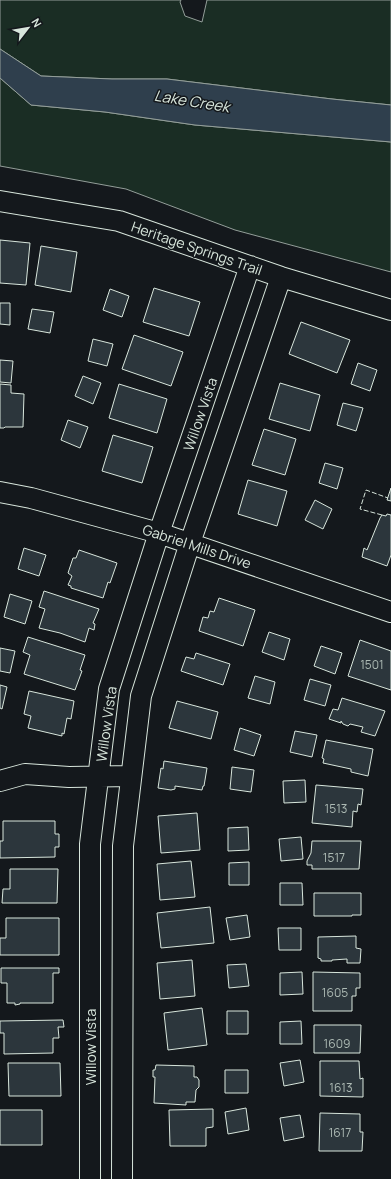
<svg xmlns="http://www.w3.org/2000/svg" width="391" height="1179" font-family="Manrope,sans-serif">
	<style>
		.green { fill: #1a2d24; stroke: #939e99 }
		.water { fill: #2f3f4d; stroke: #939e99 }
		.building { fill: #2c363c; stroke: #d8e6dc }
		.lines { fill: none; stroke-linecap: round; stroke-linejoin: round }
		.street-casing { stroke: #d8e6dc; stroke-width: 22 }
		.street { stroke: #14181c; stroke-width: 20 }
		.fence { stroke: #d8e6dc; stroke-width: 1; stroke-dasharray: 5 2; stroke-linecap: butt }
		.labels { text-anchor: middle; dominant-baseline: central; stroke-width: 3; stroke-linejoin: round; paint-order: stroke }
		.number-label { font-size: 12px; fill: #adbab4 }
		.street-label { font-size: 14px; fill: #d8e6dc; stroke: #14181c }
		.water-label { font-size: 15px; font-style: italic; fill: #d8e6dc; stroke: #14181c }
	</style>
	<rect width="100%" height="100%" fill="#14181c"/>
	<path class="green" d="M 0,0 L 181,0 L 180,2 L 185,16 L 202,22 L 207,0 L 391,0 L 391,105 L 332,99 L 167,79 L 112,79 L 41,76 L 0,49 Z
		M 0,78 L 31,105 L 105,112 L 195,125 L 391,142 L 391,272 L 235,230 L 126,189 L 0,166 Z"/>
	<path class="water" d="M 0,49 L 41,76 L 112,79 L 167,79 L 332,99 L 391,105 L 391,142 L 195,125 L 105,112 L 31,105 L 0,78 Z"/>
	<path class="building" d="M 0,240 L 30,243 L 26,285 L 0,283 Z
		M 41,246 L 77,252 L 71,292 L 35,285 Z
		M 154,288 L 200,302 L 189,336 L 143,322 Z
		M 110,289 L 129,296 L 122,317 L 103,310 Z
		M 0,303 L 10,303 L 10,325 L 0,324 Z
		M 32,309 L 54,312 L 50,333 L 28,329 Z
		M 301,322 L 350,340 L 337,373 L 289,354 Z
		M 134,335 L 183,352 L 171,386 L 122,369 Z
		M 93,339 L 113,344 L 107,366 L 88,361 Z
		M 0,360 L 13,361 L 11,383 L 0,382 Z
		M 358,363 L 377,370 L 370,391 L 351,384 Z
		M 83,376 L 101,383 L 93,404 L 75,396 Z
		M 280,383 L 320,395 L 310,431 L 269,419 Z
		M 0,384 L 11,385 L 11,393 L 24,394 L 23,427 L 5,427 L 4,428 L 0,428 Z
		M 119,384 L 167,399 L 157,433 L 109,418 Z
		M 343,403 L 363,408 L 356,431 L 337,425 Z
		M 68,420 L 88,427 L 80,448 L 61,440 Z
		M 264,429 L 296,439 L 285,475 L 252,465 Z
		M 113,435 L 153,447 L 142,483 L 102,471 Z
		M 325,463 L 343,468 L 337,489 L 319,483 Z
		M 248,480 L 287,491 L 277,526 L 238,514 Z
		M 391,488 L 391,501 L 387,500 Z
		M 315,500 L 332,509 L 323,529 L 305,520 Z
		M 387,514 L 391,515 L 391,555 L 387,566 L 362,557 L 364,548 L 367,550 L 380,518 L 382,515 L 386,516 Z
		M 24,548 L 46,555 L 39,576 L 18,569 Z
		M 79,550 L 117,563 L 110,583 L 108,582 L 103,598 L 71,588 L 71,586 L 68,585 L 72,576 L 68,573 L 73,558 L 76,558 Z
		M 44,591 L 99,609 L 93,623 L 95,624 L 94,630 L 89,628 L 85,642 L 60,633 L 39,628 L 45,609 L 39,607 Z
		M 10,594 L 32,601 L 25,624 L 4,617 Z
		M 219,598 L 255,610 L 243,646 L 199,631 L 203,617 L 208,618 L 210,611 L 214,612 Z
		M 269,632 L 290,639 L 284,660 L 262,652 Z
		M 28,637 L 85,655 L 80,670 L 82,671 L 75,690 L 24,674 L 30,655 L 23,652 Z
		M 360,640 L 391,651 L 391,690 L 348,676 Z
		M 321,646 L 342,653 L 335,674 L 314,666 Z
		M 0,648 L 15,651 L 10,673 L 0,671 Z
		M 196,653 L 230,664 L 223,685 L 181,671 L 186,657 L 194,659 Z
		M 255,676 L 275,682 L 270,704 L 248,698 Z
		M 310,679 L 331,685 L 325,706 L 304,700 Z
		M 0,685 L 7,687 L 2,709 L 0,708 Z
		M 29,691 L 74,701 L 71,719 L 67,718 L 64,734 L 62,733 L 62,736 L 28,728 L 31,716 L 24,714 Z
		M 342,698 L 385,711 L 375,736 L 361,732 L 363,727 L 350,724 L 348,726 L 343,724 L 341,721 L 341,723 L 329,719 L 333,709 L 338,710 Z
		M 177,701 L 218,712 L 211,739 L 169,728 Z
		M 240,728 L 261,735 L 254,756 L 234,750 Z
		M 295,731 L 317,735 L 312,757 L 290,752 Z
		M 326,740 L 373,749 L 368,776 L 351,772 L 351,769 L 323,763 L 324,759 L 322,758 Z
		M 164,761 L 207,768 L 204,786 L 203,786 L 202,790 L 175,786 L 175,789 L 171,790 L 158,788 L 161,768 L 163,769 Z
		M 232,767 L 254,770 L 251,792 L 230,789 Z
		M 305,780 L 306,802 L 284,803 L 283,781 Z
		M 316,785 L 363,789 L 361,805 L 358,804 L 357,812 L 353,811 L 352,827 L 312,823 Z
		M 197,813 L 200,850 L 161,853 L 158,816 Z
		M 3,821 L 55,821 L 55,834 L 59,834 L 59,847 L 55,847 L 55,857 L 0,858 L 0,841 L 3,841 Z
		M 248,827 L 249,850 L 228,851 L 228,828 Z
		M 301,837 L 303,859 L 281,861 L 279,839 Z
		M 312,841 L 361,841 L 359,869 L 312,869 L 312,865 L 307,865 L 307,861 L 311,853 Z
		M 191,861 L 195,897 L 160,900 L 157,864 Z
		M 249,862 L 249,885 L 229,885 L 229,863 Z
		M 10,869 L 58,869 L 57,903 L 2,903 L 3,889 L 10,889 Z
		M 280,883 L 302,883 L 303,905 L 280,905 Z
		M 314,893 L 361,893 L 361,915 L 352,915 L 352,916 L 314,916 Z
		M 210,907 L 214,943 L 161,948 L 157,913 Z
		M 247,915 L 250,937 L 230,940 L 226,918 Z
		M 6,918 L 59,918 L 59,955 L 0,955 L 0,938 L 6,938 Z
		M 278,928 L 301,928 L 301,950 L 279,950 Z
		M 356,936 L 356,948 L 361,949 L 360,963 L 347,963 L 347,959 L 332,960 L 332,961 L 321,961 L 321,959 L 318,958 L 318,937 Z
		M 192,960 L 195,996 L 160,999 L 157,963 Z
		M 246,964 L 249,986 L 229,988 L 227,965 Z
		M 1,968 L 59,968 L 59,973 L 53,973 L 53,1003 L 20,1003 L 20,1004 L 15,1005 L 15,1003 L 7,1003 L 7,983 L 1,983 Z
		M 302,972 L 303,994 L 280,995 L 280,973 Z
		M 313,972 L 360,973 L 360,988 L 356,988 L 356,996 L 352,996 L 352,1011 L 313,1011 Z
		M 202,1008 L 207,1045 L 168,1050 L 164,1013 Z
		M 227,1011 L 248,1011 L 248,1034 L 227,1034 Z
		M 63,1020 L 64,1027 L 58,1027 L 59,1038 L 53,1038 L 53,1053 L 4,1054 L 4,1033 L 0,1033 L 0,1021 Z
		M 301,1021 L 302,1044 L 280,1044 L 280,1022 Z
		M 314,1025 L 361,1025 L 360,1053 L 314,1053 Z
		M 300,1060 L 304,1082 L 284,1086 L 280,1063 Z
		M 320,1061 L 359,1061 L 360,1079 L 363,1078 L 363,1097 L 320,1096 Z
		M 8,1063 L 60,1063 L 61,1096 L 9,1096 Z
		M 156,1065 L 194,1066 L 194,1077 L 197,1077 L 199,1080 L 199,1087 L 196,1090 L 195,1102 L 186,1102 L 186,1105 L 154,1103 L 155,1077 L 153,1077 L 153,1070 L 155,1070 Z
		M 225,1070 L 248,1070 L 248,1093 L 225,1093 Z
		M 246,1108 L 249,1130 L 228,1134 L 225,1112 Z
		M 213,1109 L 213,1127 L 206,1128 L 206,1146 L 170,1146 L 169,1110 Z
		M 0,1110 L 42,1110 L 42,1145 L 0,1145 Z
		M 320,1113 L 360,1114 L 360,1132 L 363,1132 L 362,1151 L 319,1151 Z
		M 300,1115 L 304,1137 L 284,1141 L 280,1118 Z"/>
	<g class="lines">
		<defs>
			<path id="street" d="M 0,201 L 119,221 L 281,277 L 391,310
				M 0,492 L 31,498 L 159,533 L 391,612
				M 0,781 L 25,774 L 69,777 L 131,776
				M 90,1179 L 90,844 L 109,689 L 159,533 L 250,266
				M 122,1179 L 123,846 L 141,696 L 190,543 L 281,277"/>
		</defs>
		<use href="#street" class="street-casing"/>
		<use href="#street" class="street"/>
		<path class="fence" d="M 382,515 L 360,509 L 366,490 L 388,498"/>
	</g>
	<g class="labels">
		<g class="number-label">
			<text x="372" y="664">1501</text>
			<text x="336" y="808">1513</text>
			<text x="334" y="857">1517</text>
			<text x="335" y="992">1605</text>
			<text x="337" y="1043">1609</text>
			<text x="341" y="1087">1613</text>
			<text x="340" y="1132">1617</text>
		</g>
		<g class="street-label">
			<text transform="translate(197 248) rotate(19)">Heritage Springs Trail</text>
			<text transform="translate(200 414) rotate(-71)">Willow Vista</text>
			<text transform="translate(197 546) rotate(18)">Gabriel Mills Drive</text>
			<text transform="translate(106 724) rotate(-82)">Willow Vista</text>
			<text transform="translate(90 1047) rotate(-90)">Willow Vista</text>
		</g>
		<g class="water-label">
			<text transform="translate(192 101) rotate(9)">Lake Creek</text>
		</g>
	</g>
	<g transform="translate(28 28) rotate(59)" stroke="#14181c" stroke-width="3" paint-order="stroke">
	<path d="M0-3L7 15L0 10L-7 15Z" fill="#d8e6dc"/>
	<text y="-6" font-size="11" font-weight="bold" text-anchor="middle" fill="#d8e6dc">N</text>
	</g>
</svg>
